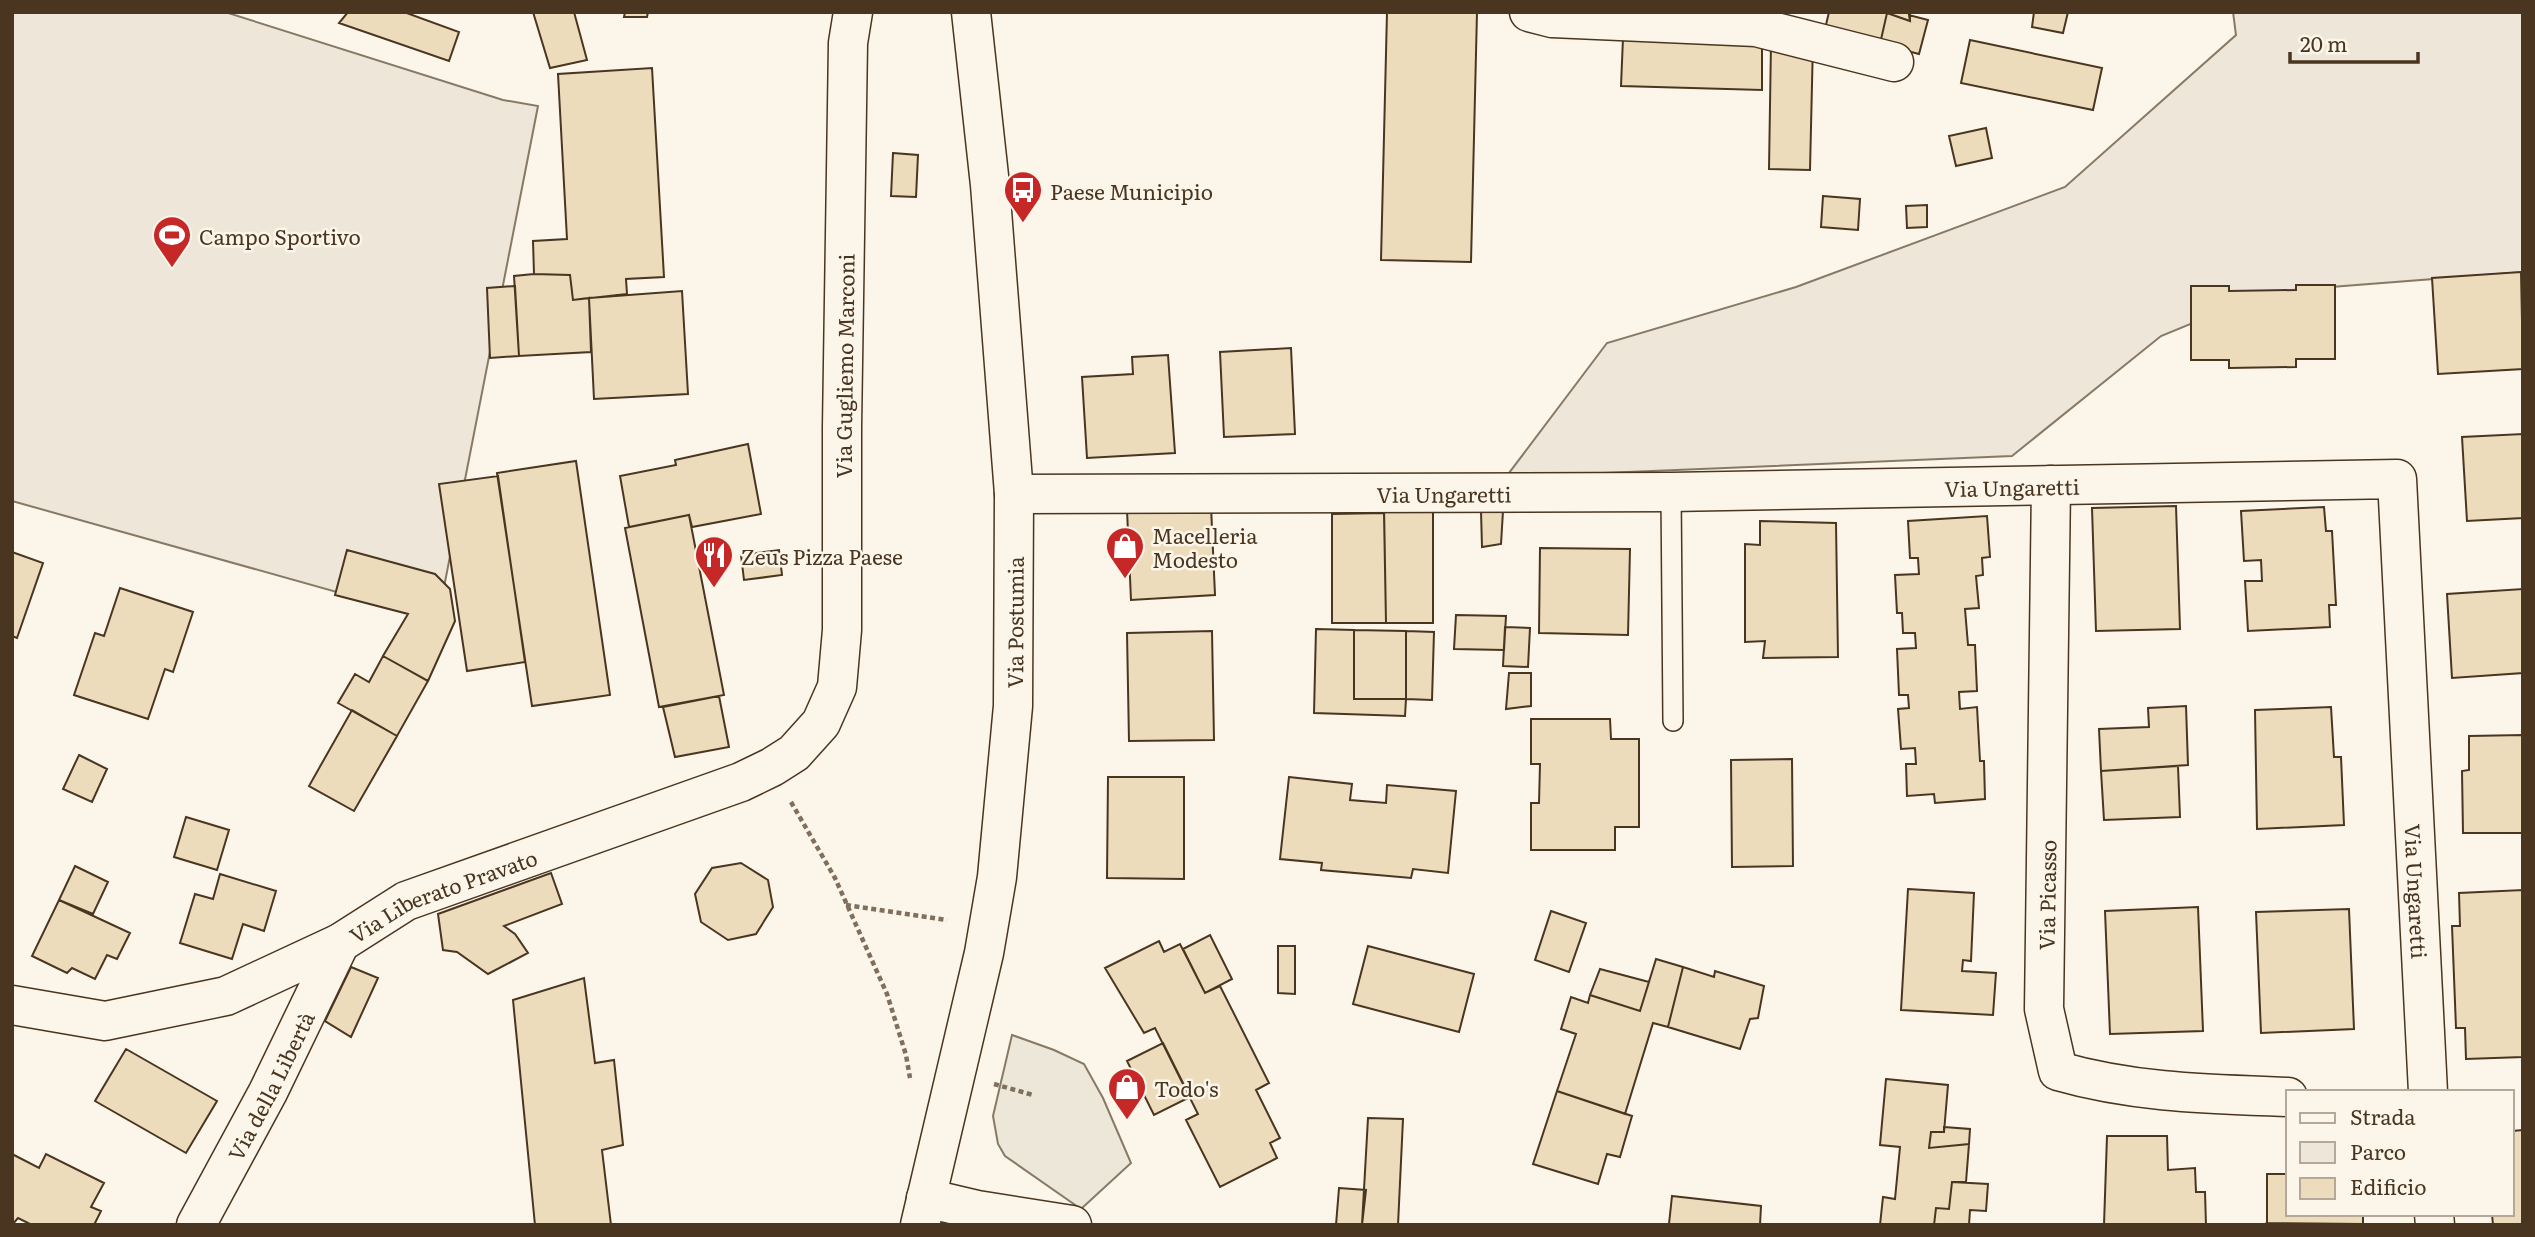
<svg xmlns="http://www.w3.org/2000/svg" width="2535" height="1237" font-family="Literata,serif">
	<style>
		.green { fill: #ede6d9; stroke: #887966; stroke-width: 2 }
		.parking { fill: #ede7d9; stroke: #887966; stroke-width: 2 }
		.building { fill: #ecdcbc; stroke: #4a3520; stroke-width: 2 }
		.lines { fill: none; stroke-linecap: round; stroke-linejoin: round }
		.lane-casing { stroke: #4a3520; stroke-width: 22 }
		.street-casing { stroke: #4a3520; stroke-width: 41 }
		.secondary-casing { stroke: #4a3520; stroke-width: 41 }
		.primary-casing { stroke: #4a3520; stroke-width: 41 }
		.path { stroke: #7f6f5c; stroke-width: 4.5; stroke-dasharray: 5 3.5; stroke-linecap: butt }
		.lane { stroke: #fbf6e9; stroke-width: 19 }
		.street { stroke: #fbf6e9; stroke-width: 38 }
		.secondary { stroke: #fbf6e9; stroke-width: 38 }
		.primary { stroke: #fbf6e9; stroke-width: 38 }
		.labels { text-anchor: middle; dominant-baseline: central; stroke-width: 5; stroke-linejoin: round; paint-order: stroke }
		.poi-label { font-size: 21px; fill: #4a3520; stroke: #fbf6e9; text-anchor: start }
		.street-label { font-size: 21px; fill: #4a3520; stroke: #fbf6e9 }
	</style>
	<rect width="100%" height="100%" fill="#fbf6e9"/>
	<path class="green" d="M 12,12 L 225,12 L 503,100 L 538,106 L 436,628 L 433,619 L 12,501 Z
		M 2233,12 L 2523,12 L 2523,272 L 2268,292 L 2161,336 L 2012,456 L 1506,477 L 1607,343 L 1796,287 L 2065,187 L 2236,35 Z"/>
	<path class="parking" d="M 1012,1035 L 1054,1050 L 1084,1064 L 1103,1098 L 1131,1163 L 1081,1209 L 1005,1156 L 998,1144 L 993,1116 Z"/>
	<path class="building" d="M 348,12 L 404,12 L 459,32 L 449,61 L 339,23 Z
		M 533,12 L 574,12 L 587,60 L 550,68 Z
		M 625,12 L 648,12 L 647,17 L 624,17 Z
		M 1387,12 L 1477,12 L 1471,262 L 1381,260 Z
		M 1829,12 L 1910,12 L 1910,21 L 1887,13 L 1880,44 L 1825,29 Z
		M 2034,12 L 2068,12 L 2063,33 L 2032,27 Z
		M 1887,13 L 1910,21 L 1909,15 L 1928,20 L 1919,54 L 1880,44 Z
		M 1623,38 L 1762,41 L 1762,90 L 1621,86 Z
		M 1970,40 L 2102,68 L 2093,110 L 1961,83 Z
		M 1771,42 L 1813,42 L 1810,170 L 1769,169 Z
		M 652,68 L 664,277 L 626,279 L 627,294 L 573,300 L 570,275 L 534,274 L 533,241 L 567,239 L 558,74 Z
		M 1986,128 L 1992,158 L 1956,166 L 1949,136 Z
		M 893,153 L 918,155 L 916,197 L 891,196 Z
		M 1823,196 L 1860,199 L 1858,230 L 1821,227 Z
		M 1927,205 L 1927,227 L 1907,228 L 1906,206 Z
		M 2521,272 L 2523,369 L 2438,374 L 2432,278 Z
		M 534,274 L 570,275 L 573,300 L 589,298 L 591,352 L 519,356 L 514,276 Z
		M 2296,285 L 2335,285 L 2335,359 L 2296,359 L 2296,367 L 2229,368 L 2229,360 L 2191,360 L 2191,286 L 2229,286 L 2229,291 L 2296,290 Z
		M 515,286 L 519,356 L 490,358 L 487,288 Z
		M 682,291 L 688,394 L 594,399 L 589,298 Z
		M 1291,348 L 1295,434 L 1224,437 L 1220,352 Z
		M 1168,355 L 1175,453 L 1087,458 L 1082,377 L 1133,374 L 1132,357 Z
		M 2523,434 L 2523,518 L 2467,521 L 2462,437 Z
		M 748,444 L 761,514 L 692,527 L 689,515 L 629,527 L 620,476 L 676,465 L 675,460 Z
		M 576,461 L 610,695 L 532,706 L 497,473 Z
		M 498,476 L 525,662 L 467,671 L 439,484 Z
		M 1211,506 L 1215,595 L 1131,600 L 1127,510 Z
		M 1384,506 L 1433,506 L 1433,623 L 1386,623 Z
		M 2176,506 L 2180,629 L 2096,631 L 2092,508 Z
		M 2324,507 L 2326,531 L 2332,531 L 2336,605 L 2329,605 L 2330,627 L 2248,631 L 2245,581 L 2262,581 L 2261,560 L 2244,561 L 2241,511 Z
		M 1481,511 L 1503,511 L 1501,544 L 1482,547 Z
		M 1384,513 L 1386,623 L 1332,623 L 1332,514 Z
		M 689,515 L 724,695 L 659,707 L 625,528 Z
		M 1987,516 L 1990,557 L 1982,558 L 1983,575 L 1976,576 L 1979,608 L 1965,609 L 1968,645 L 1975,645 L 1977,691 L 1959,692 L 1960,709 L 1977,707 L 1980,761 L 1984,761 L 1985,799 L 1935,803 L 1934,794 L 1907,796 L 1906,764 L 1916,764 L 1915,748 L 1901,749 L 1898,709 L 1909,708 L 1908,695 L 1899,695 L 1897,649 L 1916,648 L 1915,633 L 1903,633 L 1902,613 L 1897,613 L 1895,575 L 1919,574 L 1918,558 L 1910,558 L 1908,521 Z
		M 1760,521 L 1836,523 L 1838,657 L 1763,658 L 1765,641 L 1745,642 L 1745,544 L 1760,545 Z
		M 1540,548 L 1630,549 L 1628,635 L 1539,633 Z
		M 347,550 L 435,574 L 450,589 L 455,621 L 428,681 L 383,656 L 408,614 L 335,595 Z
		M 779,550 L 782,575 L 744,580 L 741,555 Z
		M 12,552 L 43,563 L 17,638 L 12,636 Z
		M 120,588 L 193,612 L 173,672 L 165,669 L 148,719 L 74,695 L 95,633 L 104,636 Z
		M 2523,589 L 2523,673 L 2452,678 L 2447,594 Z
		M 1456,615 L 1506,616 L 1504,650 L 1454,649 Z
		M 1505,627 L 1530,628 L 1528,667 L 1503,666 Z
		M 1316,629 L 1354,630 L 1354,699 L 1406,699 L 1405,716 L 1314,713 Z
		M 1354,630 L 1406,631 L 1406,699 L 1354,699 Z
		M 1212,631 L 1214,740 L 1129,741 L 1127,633 Z
		M 1406,631 L 1434,632 L 1432,700 L 1406,699 Z
		M 383,656 L 428,681 L 397,736 L 338,703 L 355,674 L 369,682 Z
		M 1509,673 L 1531,673 L 1531,706 L 1506,709 Z
		M 719,696 L 729,747 L 675,757 L 663,707 Z
		M 2186,706 L 2188,765 L 2101,771 L 2099,729 L 2149,727 L 2148,708 Z
		M 2331,707 L 2334,757 L 2341,757 L 2344,825 L 2257,829 L 2255,710 Z
		M 352,710 L 397,736 L 354,811 L 309,786 Z
		M 1531,719 L 1610,719 L 1611,739 L 1639,739 L 1639,827 L 1615,827 L 1615,850 L 1531,850 L 1531,803 L 1539,803 L 1540,764 L 1531,764 Z
		M 2523,735 L 2523,833 L 2463,833 L 2462,771 L 2469,770 L 2469,736 Z
		M 79,755 L 107,769 L 92,802 L 63,789 Z
		M 1792,759 L 1793,866 L 1732,867 L 1731,760 Z
		M 2178,766 L 2180,817 L 2104,820 L 2101,771 Z
		M 1108,777 L 1184,777 L 1184,879 L 1107,878 Z
		M 1289,777 L 1352,784 L 1350,800 L 1386,803 L 1387,785 L 1456,791 L 1448,873 L 1413,869 L 1411,878 L 1321,870 L 1322,863 L 1280,859 Z
		M 186,817 L 229,830 L 217,870 L 174,857 Z
		M 741,863 L 768,880 L 773,907 L 756,934 L 728,940 L 701,922 L 695,894 L 712,868 Z
		M 75,866 L 108,882 L 93,914 L 59,900 Z
		M 551,873 L 562,904 L 504,926 L 515,934 L 528,953 L 488,974 L 457,952 L 443,950 L 438,914 Z
		M 220,874 L 276,891 L 264,931 L 243,924 L 232,959 L 180,943 L 195,894 L 213,899 Z
		M 1908,889 L 1974,893 L 1971,961 L 1963,960 L 1962,971 L 1996,973 L 1993,1015 L 1901,1010 Z
		M 2523,890 L 2523,1057 L 2466,1059 L 2465,1028 L 2456,1028 L 2452,926 L 2460,926 L 2459,893 Z
		M 59,900 L 130,933 L 117,959 L 107,955 L 95,979 L 72,968 L 67,973 L 32,956 Z
		M 2198,907 L 2203,1031 L 2110,1034 L 2105,911 Z
		M 2349,909 L 2354,1029 L 2261,1033 L 2256,912 Z
		M 1551,911 L 1586,923 L 1569,972 L 1535,960 Z
		M 1210,935 L 1232,979 L 1205,993 L 1183,949 Z
		M 1159,941 L 1164,952 L 1180,944 L 1205,993 L 1220,986 L 1269,1083 L 1256,1090 L 1280,1138 L 1270,1143 L 1277,1158 L 1220,1187 L 1186,1120 L 1198,1114 L 1155,1028 L 1144,1033 L 1105,968 Z
		M 1278,946 L 1295,946 L 1295,994 L 1278,993 Z
		M 1368,946 L 1474,974 L 1459,1032 L 1353,1004 Z
		M 1656,959 L 1683,967 L 1668,1027 L 1653,1023 L 1625,1114 L 1557,1091 L 1576,1034 L 1561,1029 L 1571,997 L 1588,1003 L 1590,995 L 1640,1011 Z
		M 351,967 L 378,978 L 351,1037 L 325,1021 Z
		M 1683,967 L 1714,977 L 1715,971 L 1764,986 L 1758,1018 L 1750,1019 L 1740,1049 L 1668,1027 Z
		M 1600,969 L 1649,982 L 1640,1011 L 1590,995 Z
		M 584,978 L 595,1063 L 614,1060 L 623,1145 L 602,1150 L 611,1225 L 535,1225 L 513,1000 Z
		M 1163,1043 L 1190,1097 L 1154,1115 L 1127,1061 Z
		M 126,1049 L 217,1101 L 186,1153 L 95,1101 Z
		M 1886,1079 L 1948,1085 L 1944,1132 L 1931,1132 L 1929,1148 L 1969,1144 L 1966,1182 L 1952,1182 L 1949,1209 L 1936,1208 L 1934,1225 L 1880,1225 L 1883,1197 L 1895,1199 L 1900,1147 L 1880,1145 Z
		M 1557,1091 L 1632,1116 L 1620,1157 L 1607,1154 L 1598,1184 L 1533,1164 Z
		M 1368,1118 L 1403,1119 L 1398,1225 L 1362,1225 Z
		M 1944,1127 L 1970,1129 L 1969,1144 L 1929,1148 L 1931,1132 L 1944,1132 Z
		M 2523,1130 L 2523,1225 L 2493,1225 L 2492,1214 L 2512,1214 L 2512,1131 Z
		M 2107,1136 L 2167,1136 L 2168,1170 L 2195,1168 L 2196,1192 L 2205,1192 L 2206,1225 L 2104,1225 Z
		M 12,1154 L 39,1168 L 46,1154 L 104,1183 L 91,1207 L 101,1211 L 94,1225 L 32,1225 L 18,1218 L 12,1225 Z
		M 2267,1174 L 2288,1174 L 2288,1214 L 2363,1214 L 2363,1224 L 2267,1223 Z
		M 1952,1182 L 1988,1184 L 1986,1211 L 1970,1210 L 1969,1225 L 1934,1225 L 1936,1208 L 1949,1209 Z
		M 1339,1188 L 1366,1190 L 1362,1225 L 1336,1225 Z
		M 1672,1196 L 1761,1206 L 1760,1225 L 1669,1224 Z
		M 2267,1223 L 2344,1225 L 2268,1225 Z"/>
	<g class="lines">
		<defs>
			<path id="lane" d="M 1671,492 L 1673,721"/>
			<g id="street">
				<path d="M 1529,12 L 1552,18 L 1756,27 L 1894,62"/>
				<path d="M 2051,485 L 2044,1009 L 2058,1071 C 2135,1093 2209,1094 2288,1097"/>
				<path id="s1" d="M 1014,494 L 1671,492 L 2397,479 L 2428,1092"/>
				<path d="M 2434,1214 L 2435,1225"/>
				<path id="s2" d="M 196,1225 L 268,1092 L 340,943"/>
			</g>
			<g id="secondary">
				<path id="s3" d="M 12,1005 L 105,1021 L 226,996 L 340,943 L 406,901 L 741,782 L 772,767 L 794,753 L 821,723 L 837,687 L 842,630 L 842,427 L 848,43 L 853,12"/>
				<path d="M 926,1198 L 977,1210 L 1072,1225"/>
			</g>
			<g id="primary">
				<path id="s4" d="M 920,1225 L 984,953 L 997,877 L 1013,706 L 1014,494 L 990,185 L 971,12"/>
			</g>
		</defs>
		<use href="#lane" class="lane-casing"/>
		<use href="#street" class="street-casing"/>
		<use href="#secondary" class="secondary-casing"/>
		<use href="#primary" class="primary-casing"/>
		<path class="path" d="M 791,802 L 835,878 L 887,994 L 906,1055 L 910,1078
			M 846,905 L 947,920
			M 994,1084 L 1033,1095"/>
		<use href="#lane" class="lane"/>
		<use href="#street" class="street"/>
		<use href="#secondary" class="secondary"/>
		<use href="#primary" class="primary"/>
	</g>
	<defs>
		<symbol id="bus-pin" viewBox="-11 -11 22 30"><path d="M0 17L-7.5 6A9.5 9.5 0 1 1 7.5 6Z" fill="#c62828" stroke="#fbf6e9"/><path d="M-5-6H5V4H4V6H2V4H-2V6H-4V4H-5ZM-3.5-4V0h7V-4ZM-3.5 1.2v1.5H-2V1.2ZM2 1.2v1.5H3.5V1.2Z" fill="#fff"/></symbol>
		<symbol id="stadium-pin" viewBox="-11 -11 22 30"><path d="M0 17L-7.5 6A9.5 9.5 0 1 1 7.5 6Z" fill="#c62828" stroke="#fbf6e9"/><path d="M0-5a6.5 5 0 1 0 0 10a6.5 5 0 1 0 0-10ZM-3.5-1.8h7v3.6h-7Z" fill="#fff"/></symbol>
		<symbol id="shop-pin" viewBox="-11 -11 22 30"><path d="M0 17L-7.5 6A9.5 9.5 0 1 1 7.5 6Z" fill="#c62828" stroke="#fbf6e9"/><path d="M-5-2.5h2.3a2.7 3.5 0 0 1 5.4 0H5L5.5 6h-11ZM-1.5-2.5h3a1.5 2.3 0 0 0-3 0Z" fill="#fff"/></symbol>
		<symbol id="restaurant-pin" viewBox="-11 -11 22 30"><path d="M0 17L-7.5 6A9.5 9.5 0 1 1 7.5 6Z" fill="#c62828" stroke="#fbf6e9"/><path d="M-5-6h1v4h1v-4h1v4h1v-4h1v5L-1.5 .5V6h-2V.5L-5-1ZM5-6V6H3V1.5H1.5Q1.5-4 5-6Z" fill="#fff"/></symbol>
	</defs>
	<g fill-rule="evenodd">
		<use href="#bus-pin" x="1001" y="168" width="44" height="60"/>
		<use href="#stadium-pin" x="150" y="213" width="44" height="60"/>
		<use href="#shop-pin" x="1103" y="524" width="44" height="60"/>
		<use href="#restaurant-pin" x="692" y="533" width="44" height="60"/>
		<use href="#shop-pin" x="1105" y="1065" width="44" height="60"/>
	</g>
	<g class="labels">
		<g class="poi-label">
			<text x="1050" y="190">Paese Municipio</text>
			<text x="199" y="235">Campo Sportivo</text>
			<text x="1152" y="534">Macelleria<tspan x="1152" dy="24">Modesto</tspan></text>
			<text x="741" y="555">Zeus Pizza Paese</text>
			<text x="1154" y="1087">Todo's</text>
		</g>
		<g class="street-label">
			<text stroke="none"><textPath href="#s3" startOffset="1239">Via Gugliemo Marconi</textPath></text>
			<text stroke="none"><textPath href="#s1" startOffset="998">Via Ungaretti</textPath></text>
			<text stroke="none"><textPath href="#s1" startOffset="430">Via Ungaretti</textPath></text>
			<text stroke="none"><textPath href="#s4" startOffset="612">Via Postumia</textPath></text>
			<text stroke="none"><textPath href="#s1" startOffset="1796">Via Ungaretti</textPath></text>
			<text stroke="none"><textPath href="#s3" startOffset="458">Via Liberato Pravato</textPath></text>
			<text transform="translate(2046 895) rotate(-89)">Via Picasso</text>
			<text stroke="none"><textPath href="#s2" startOffset="158">Via della Libertà</textPath></text>
		</g>
	</g>
	<rect width="2535" height="1237" fill="none" stroke="#4a3520" stroke-width="28"/>
	<rect x="2286" y="1090" width="228" height="126" fill="#fbf6e9" stroke="#b4a999" stroke-width="2"/>
	<rect x="2300" y="1113" width="35" height="10" fill="#fbf6e9" stroke="#b4a999" stroke-width="2"/>
	<text x="2350" y="1125" font-size="21" fill="#4a3520">Strada</text>
	<rect x="2300" y="1142" width="35" height="21" fill="#ede6d9" stroke="#b4a999" stroke-width="2"/>
	<text x="2350" y="1160" font-size="21" fill="#4a3520">Parco</text>
	<rect x="2300" y="1178" width="35" height="21" fill="#ecdcbc" stroke="#b4a999" stroke-width="2"/>
	<text x="2350" y="1195" font-size="21" fill="#4a3520">Edificio</text>
	<path d="M2290 52v10h128v-10" fill="none" stroke="#4a3520" stroke-width="3.5"/>
	<text x="2300" y="52" font-size="21" fill="#4a3520" stroke="#fbf6e9" stroke-width="5" paint-order="stroke">20 m</text>
</svg>
